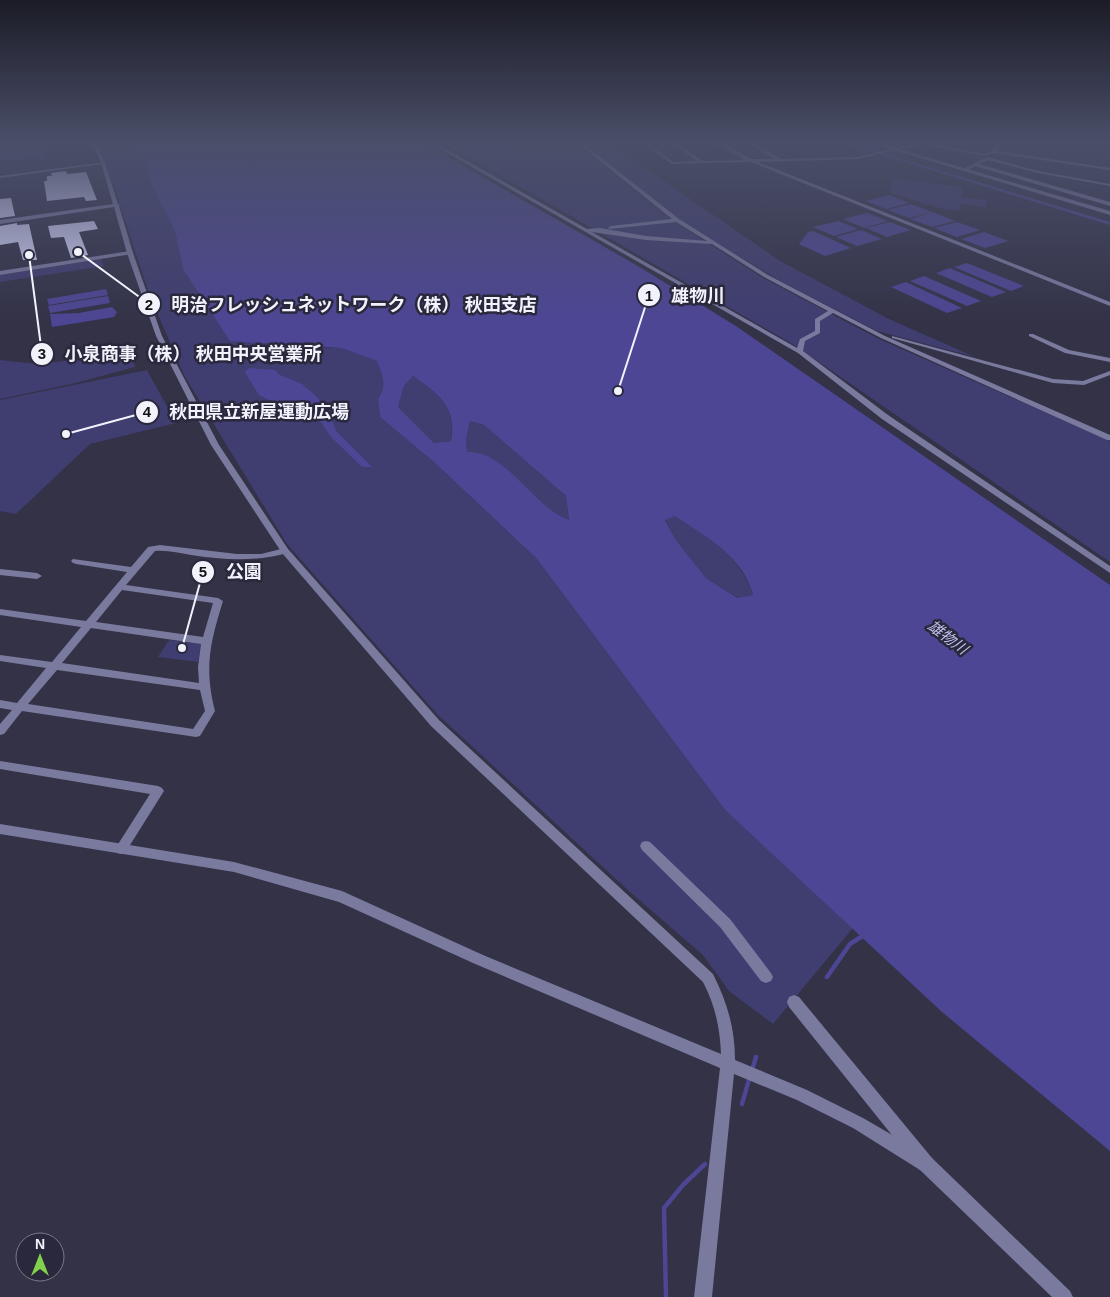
<svg xmlns="http://www.w3.org/2000/svg" width="1110" height="1297" font-family="Helvetica,'Noto Sans JP',sans-serif">
	<style>
		.green { fill: #403d70 }
		.water { fill: #4d4694; fill-rule: evenodd }
		.lines { fill: none; stroke-linecap: round; stroke-linejoin: round }
		.stream { stroke: #4d4694; stroke-width: 4.5 }
		.building { fill: #d6d6fb }
		.minor { fill: #7a7a9f; fill-rule: evenodd }
		.tertiary { fill: #7a7a9f; fill-rule: evenodd }
		.labels { text-anchor: middle; dominant-baseline: central; stroke-width: 5; stroke-linejoin: round; paint-order: stroke }
		.far-water-label { font-size: 15px; font-style: italic; fill: #c0c1ed; stroke: #29283c }
		.leader { fill: none; stroke: #f2f2fd; stroke-width: 2 }
		.callout-dot { fill: #f2f2fd; stroke: #29283c; stroke-width: 2 }
		.mark-label { font-size: 15px; text-anchor: middle; font-weight: bold; fill: #111 }
		.callout-label { font-size: 18px; text-anchor: middle; font-weight: bold; fill: #f2f2fd; stroke: #29283c; stroke-width: 5; stroke-linejoin: round; paint-order: stroke }
	</style>
	<rect width="100%" height="100%" fill="#333247"/>
	<path class="green" d="M 0,141 L 43,141 L 44,159 L 0,160 Z
		M 96,141 L 131,141 L 144,162 L 175,231 L 183,269 L 268,342 L 302,347 L 341,348 L 378,361 C 383,376 387,385 378,399 L 380,417 L 435,463 L 536,558 L 725,810 L 853,928 L 773,1024 L 729,991 L 703,955 L 630,892 L 438,715 L 287,544 L 185,377 L 150,296 L 114,186 Z
		M 441,141 L 572,141 L 672,220 L 763,278 L 879,339 L 1110,441 L 1110,562 L 794,345 Z
		M 579,141 L 606,141 L 780,261 L 889,319 L 975,357 L 877,331 L 782,282 L 679,220 Z
		M 892,178 L 962,187 L 962,197 L 986,200 L 986,207 L 960,204 L 959,211 C 934,209 914,199 890,193 Z
		M 101,259 L 104,266 L 0,282 L 0,275 Z
		M 100,357 L 134,362 L 135,367 L 72,384 L 0,399 L 0,360 L 36,364 Z
		M 147,370 L 176,423 L 90,444 L 16,514 L 0,511 L 0,400 Z
		M 413,376 C 439,395 456,405 451,441 L 434,443 L 398,407 L 404,386 Z
		M 470,421 L 484,425 L 566,496 L 569,521 L 556,515 L 467,452 L 466,440 Z
		M 675,515 C 707,537 741,556 753,595 L 739,598 L 706,578 L 676,540 L 665,519 Z
		M 169,640 L 201,644 L 198,662 L 158,657 Z"/>
	<path class="water" d="M 131,141 L 420,141 L 636,265 L 736,326 L 1110,585 L 1110,1151 L 942,1012 L 725,810 L 536,558 L 435,463 L 380,417 L 378,399 C 387,385 383,376 377,361 L 341,348 L 230,341 L 183,269 L 175,231 L 156,194 L 144,162 ZM 413,376 C 438,394 457,406 451,441 L 434,443 L 398,407 L 404,386 ZM 470,421 L 484,425 L 566,496 L 569,520 C 533,508 507,450 467,452 L 466,440 ZM 675,516 C 706,537 743,556 753,595 L 738,598 L 706,578 L 676,540 L 665,520 Z
		M 836,141 L 853,144 L 1110,222 L 1110,225 Z
		M 889,195 L 909,203 L 886,209 L 866,201 Z
		M 911,204 L 932,212 L 909,218 L 888,210 Z
		M 933,212 L 955,221 L 932,227 L 910,219 Z
		M 867,213 L 888,221 L 864,228 L 843,219 Z
		M 838,221 L 858,229 L 834,236 L 813,227 Z
		M 890,222 L 911,230 L 887,237 L 866,228 Z
		M 957,222 L 980,230 L 957,237 L 934,228 Z
		M 861,230 L 882,239 L 857,246 L 836,237 Z
		M 813,231 L 851,248 L 825,256 L 799,244 L 808,232 Z
		M 984,232 L 1008,241 L 985,248 L 961,239 Z
		M 967,263 L 1024,286 L 1011,291 L 954,267 Z
		M 950,268 L 1006,292 L 992,297 L 936,273 Z
		M 924,276 L 981,301 L 967,306 L 910,281 Z
		M 906,282 L 962,308 L 947,313 L 891,287 Z
		M 106,289 L 108,295 L 49,305 L 47,299 Z
		M 108,296 L 110,303 L 50,313 L 48,306 Z
		M 112,307 L 117,312 L 114,317 L 52,327 L 50,314 L 79,313 Z
		M 249,368 L 275,370 L 280,375 L 302,384 L 316,396 L 329,413 L 336,431 L 372,467 L 362,467 L 331,437 L 321,422 L 305,412 L 281,406 L 259,395 L 246,374 L 245,371 Z"/>
	<g class="lines">
		<path class="stream" d="M 827,977 L 850,944 L 864,935
			M 752,1070 L 756,1057
			M 742,1104 L 750,1076
			M 666,1297 L 664,1208 L 683,1185 L 705,1164"/>
	</g>
	<path class="building" d="M 66,171 L 67,174 L 86,172 L 97,200 L 86,201 L 84,197 L 47,201 L 44,181 L 47,181 L 47,176 L 52,176 L 51,173 Z
		M 11,198 L 15,216 L 0,218 L 0,199 Z
		M 94,221 L 98,229 L 79,232 L 88,255 L 71,258 L 64,237 L 51,238 L 48,226 Z
		M 17,223 L 17,225 L 29,224 L 37,260 L 23,260 L 18,242 L 0,245 L 0,226 Z"/>
	<g class="lines">
		<path class="minor" d="M 426,141 L 432,141 L 587,229 L 600,228 L 646,236 L 707,241 L 676,222 L 609,229 L 608,228 L 611,226 L 672,219 L 575,141 L 580,141 L 679,219 L 768,275 L 885,336 L 1110,435 L 1110,440 L 1107,440 L 881,338 L 833,313 L 820,321 L 820,333 L 805,341 L 803,351 L 888,415 L 1110,566 L 1110,573 L 882,419 L 798,353 ZM 592,232 L 646,240 L 712,244 L 764,277 L 828,311 L 815,319 L 815,331 L 800,339 L 797,348 Z
			M 640,141 L 645,141 L 673,162 L 697,161 L 670,141 L 711,143 L 763,141 L 763,143 L 755,144 L 781,159 L 857,157 L 922,142 L 984,154 L 992,151 L 1000,141 L 1005,141 L 997,151 L 1110,168 L 1110,170 L 994,153 L 984,156 L 922,144 L 857,159 L 758,162 L 1110,302 L 1110,306 L 751,162 L 672,164 ZM 675,142 L 720,145 L 745,160 L 703,161 ZM 749,144 L 775,159 L 752,159 L 726,145 Z
			M 987,157 L 1038,171 L 1110,184 L 1110,186 L 1038,173 L 988,160 L 979,164 L 1110,202 L 1110,206 L 975,166 L 966,171 L 962,170 Z
			M 105,162 L 103,164 L 0,178 L 0,176 Z
			M 130,251 L 133,253 L 132,254 L 0,275 L 0,271 Z
			M 1029,334 L 1033,334 L 1069,350 L 1110,358 L 1110,362 L 1065,353 L 1029,336 Z
			M 892,336 L 1053,379 L 1083,381 L 1110,371 L 1110,375 L 1084,385 L 1053,383 L 892,338 Z
			M 160,545 L 237,554 L 261,554 L 285,548 L 289,551 L 288,553 C 255,562 224,560 191,555 C 179,553 168,550 155,551 L 126,585 L 218,598 L 223,601 C 210,643 204,668 215,711 L 200,736 L 196,737 L 22,711 L 4,734 L 0,735 L 0,724 L 12,710 L 0,708 L 0,700 L 17,703 L 46,668 L 0,661 L 0,655 L 52,662 L 81,627 L 0,615 L 0,609 L 86,621 L 127,572 L 76,564 L 73,563 L 71,561 L 73,559 L 131,567 L 148,547 ZM 122,590 L 213,603 L 203,637 L 96,622 ZM 91,628 L 201,644 L 198,667 L 199,683 L 62,663 ZM 57,670 L 200,690 L 205,711 L 193,729 L 28,704 Z
			M 0,569 L 37,573 L 42,576 L 37,579 L 0,575 Z
			M 0,761 L 158,786 L 162,788 L 164,791 L 125,853 L 121,854 L 117,853 L 115,849 L 150,794 L 0,769 Z
			M 646,841 L 650,842 L 730,919 L 771,973 L 773,977 L 771,981 L 766,983 L 761,981 L 720,927 L 642,850 L 640,846 L 642,842 Z
			M 794,995 L 799,997 L 932,1158 L 1070,1291 L 1073,1297 L 1052,1297 L 920,1170 L 789,1007 L 787,1002 L 789,997 Z"/>
		<path class="tertiary" d="M 91,141 L 95,141 L 105,163 L 118,204 L 120,205 L 119,206 L 133,253 L 162,336 L 219,445 L 288,549 L 439,720 L 713,974 C 727,1002 735,1028 735,1060 L 807,1090 L 863,1118 L 932,1158 L 934,1164 L 932,1170 L 926,1172 L 920,1170 L 853,1128 L 797,1100 L 734,1074 L 712,1297 L 694,1297 L 720,1068 L 473,963 L 339,902 L 234,872 L 0,834 L 0,824 L 234,862 L 342,891 L 483,955 L 721,1054 C 720,1028 715,1005 703,982 L 431,726 L 282,553 L 211,445 L 156,336 L 127,253 L 114,207 L 0,224 L 0,220 L 113,204 L 101,163 Z
			M 864,141 L 872,141 L 1110,211 L 1110,215 Z"/>
	</g>
	<linearGradient id="sky" x2="0" y2="1"><stop stop-color="#1c1c27"/><stop offset="0.44" stop-color="#4a4f69"/><stop offset="1" stop-color="#4a4f69" stop-opacity="0"/></linearGradient>
	<rect width="1110" height="323" fill="url(#sky)"/>
	<g class="labels">
		<g class="far-water-label">
			<text transform="translate(948 637) rotate(37)">雄物川</text>
		</g>
	</g>
	<path class="leader" d="M618 391L649 295M78 252L149 304M29 255L42 354M66 434L147 412M182 648L203 572"/>
	<g class="callout-dot">
		<circle cx="618" cy="391" r="5"/>
		<circle cx="78" cy="252" r="5"/>
		<circle cx="29" cy="255" r="5"/>
		<circle cx="66" cy="434" r="5"/>
		<circle cx="182" cy="648" r="5"/>
		<circle cx="649" cy="295" r="12"/>
		<circle cx="149" cy="304" r="12"/>
		<circle cx="42" cy="354" r="12"/>
		<circle cx="147" cy="412" r="12"/>
		<circle cx="203" cy="572" r="12"/>
	</g>
	<g class="mark-label">
		<text x="649" y="301">1</text>
		<text x="149" y="310">2</text>
		<text x="42" y="359">3</text>
		<text x="147" y="417">4</text>
		<text x="203" y="577">5</text>
	</g>
	<g class="callout-label">
		<text x="698" y="302">雄物川</text>
		<text x="354" y="311">明治フレッシュネットワーク（株） 秋田支店</text>
		<text x="193" y="360">小泉商事（株） 秋田中央営業所</text>
		<text x="259" y="418">秋田県立新屋運動広場</text>
		<text x="244" y="578">公園</text>
	</g>
	<g transform="translate(40 1257)"><circle r="24" fill="#29283c" stroke="#797989"/>
	<path d="M0-4L9 19L0 12L-9 19Z" fill="#83d04e"/>
	<text y="-8" font-size="14" font-weight="bold" text-anchor="middle" fill="#f2f2fd">N</text>
	</g>
</svg>
